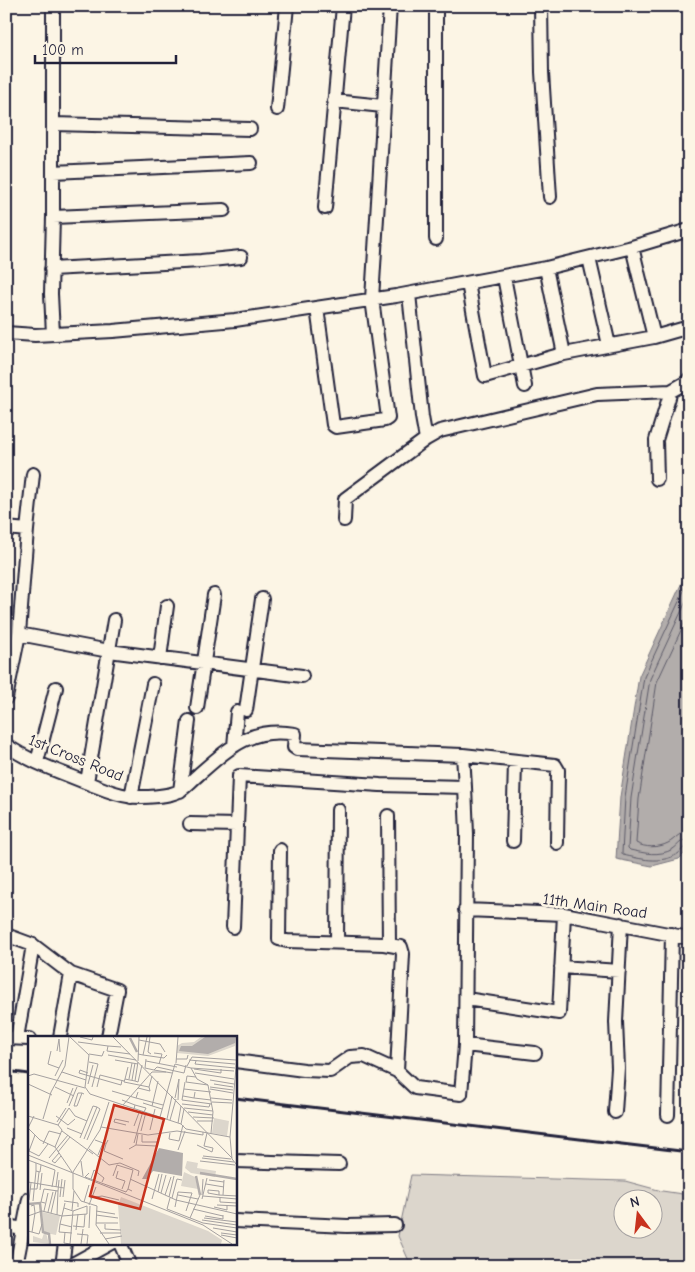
<svg xmlns="http://www.w3.org/2000/svg" width="695" height="1272" font-family="'Comic Neue',sans-serif">
	<style>
		.green { fill: #dcd6cc; stroke: #7f7c84; fill-rule: evenodd }
		.water { fill: #b2adab; stroke: #78757e }
		.lines { fill: none; stroke-linecap: round; stroke-linejoin: round }
		.shore { stroke: #5c5a68; stroke-width: 1 }
		.minor-casing { stroke: #22223b; stroke-width: 16 }
		.minor { stroke: #fcf5e5; stroke-width: 12 }
		.rail { stroke: #22223b; stroke-width: 3 }
		.labels { text-anchor: middle; dominant-baseline: central; stroke-width: 5; stroke-linejoin: round; paint-order: stroke }
		.street-label { font-size: 16px; fill: #22223b; stroke: #fcf5e5 }
		.inset-river { fill: none; stroke: #b2adab; stroke-width: 2.5 }
		.inset-road { fill: none; stroke: #a5a1a1; stroke-width: 1 }
		.view { fill: #c8321e; fill-opacity: 0.15; stroke: #c8321e; stroke-width: 2.5 }
		.inset-edge { fill: none; stroke: #22223b; stroke-width: 2.5 }
	</style>
	<rect width="100%" height="100%" fill="#fcf5e5"/>
	<filter id="ink" filterUnits="userSpaceOnUse"><feTurbulence type="fractalNoise" baseFrequency=".02" numOctaves="2"/><feDisplacementMap in="SourceGraphic" scale="10" xChannelSelector="R" yChannelSelector="G"/><feConvolveMatrix kernelMatrix="1 2 1 2 8 2 1 2 1" color-interpolation-filters="sRGB"/></filter>
	<g filter="url(#ink)">
		<path class="green" d="M 411,1175 L 625,1181 L 662,1191 L 689,1195 L 689,1266 L 407,1266 L 409,1261 L 398,1236 ZM 622,1200 L 652,1200 L 652,1230 L 622,1230 Z"/>
		<path class="water" d="M 689,567 L 689,841 L 687,851 L 679,859 L 652,866 L 616,859 L 620,797 L 639,676 Z"/>
		<g class="lines">
			<path class="shore" d="M 689,580 L 644,677 L 625,797 L 622,853 L 623,855 C 641,859 659,864 676,855 C 682,852 682,846 689,846
				M 689,595 L 650,679 L 631,798 L 628,848 L 630,850 C 644,853 659,857 673,849 C 679,845 680,840 689,839
				M 689,613 L 657,682 L 639,799 L 636,843 C 645,848 658,848 668,843 C 676,839 678,832 689,832"/>
			<defs>
				<path id="minor" d="M 541,6 L 542,72 L 550,197
					M 334,101 L 383,106
					M 277,109 L 287,6
					M 53,124 L 250,129
					M 53,172 L 53,6
					M 325,208 L 343,6
					M 224,210 L 53,217 L 53,172 L 251,163
					M 436,239 L 436,6
					M 632,247 L 654,337
					M 589,258 L 609,345
					M 546,268 L 564,354
					M 51,269 L 201,261 L 241,257
					M 504,277 L 525,386
					M 468,283 L 485,376 L 559,355 L 654,337 L 689,327
					M 317,308 L 333,425 L 336,427 L 385,420 L 388,418 L 372,299 L 390,6
					M 6,333 L 35,335 L 113,331 L 235,320 L 396,296 L 546,268 L 632,247 L 689,230
					M 53,334 L 51,294 L 53,217
					M 426,439 L 440,431 L 597,394 L 671,391 L 687,382 L 689,379
					M 657,479 L 656,440 L 671,391
					M 344,520 L 345,499 L 426,439 L 422,417 L 409,294
					M 6,528 L 27,530 L 33,474
					M 27,530 L 19,634 L 109,651 L 302,676
					M 160,658 L 167,606
					M 6,698 L 19,634
					M 197,708 L 214,595
					M 246,710 L 262,599
					M 6,745 C 30,762 58,771 85,782 C 99,787 113,794 128,796 C 141,798 170,797 181,790 C 187,786 192,780 198,775 C 229,748 251,726 295,734 L 294,747 L 297,749 L 463,755 L 555,765 L 558,770 L 557,843
					M 234,746 L 237,712
					M 463,755 L 465,787
					M 37,762 L 56,688
					M 87,782 L 114,620
					M 180,791 L 189,721
					M 131,797 L 153,684
					M 388,816 L 389,945
					M 190,824 L 237,825
					M 513,841 L 515,762
					M 280,850 L 279,939 L 287,941 L 384,944 L 401,947 L 403,954 L 397,1071
					M 465,910 L 564,914 L 689,938
					M 233,927 L 239,776 L 380,785 L 465,787 L 467,834 L 465,1045 L 535,1053
					M 6,935 L 33,945 L 71,974 L 117,990 L 108,1037
					M 337,942 L 338,810
					M 561,967 L 619,971
					M 466,999 L 559,1013 L 564,914
					M 60,1037 L 71,974
					M 6,1038 L 29,1039
					M 17,1038 L 33,945
					M 235,1061 L 304,1070 L 330,1071 L 350,1057 L 364,1056 L 397,1071 L 415,1088 L 461,1094 L 465,1045
					M 615,1112 L 618,1068 L 616,1022 L 621,924
					M 668,1115 L 672,934
					M 235,1161 L 339,1164
					M 235,1221 L 347,1226 L 395,1225
					M 6,1226 L 23,1229
					M 120,1243 L 130,1266
					M 16,1266 L 29,1199
					M 62,1266 L 65,1243
					M 69,1266 L 111,1243"/>
			</defs>
			<use href="#minor" class="minor-casing"/>
			<use href="#minor" class="minor"/>
			<path class="rail" d="M 6,1071 L 29,1074
				M 235,1098 L 689,1152"/>
		</g>
	</g>
	<g class="labels">
		<g class="street-label">
			<text transform="translate(76 758) rotate(22)">1st Cross Road</text>
			<text transform="translate(595 906) rotate(8)">11th Main Road</text>
		</g>
	</g>
	<g transform="translate(28 1036)">
		<rect width="209" height="209" fill="#fcf5e5"/>
		<path d="M 173,1 L 208,1 L 207,10 L 180,20 L 149,17 L 149,10 L 154,7 L 166,6 ZM 186,82 L 201,85 L 199,100 L 184,97 ZM 159,125 L 170,127 L 169,132 L 188,135 L 187,141 L 163,137 L 157,132 ZM 156,136 L 167,141 L 170,153 L 153,150 ZM 93,161 L 180,195 L 194,204 L 193,208 L 93,208 L 90,169 ZM 14,176 L 32,180 L 28,199 L 18,197 L 21,208 L 5,206 L 5,200 L 14,203 L 16,197 Z" fill="#dcd6cc"/>
		<path d="M 177,1 L 207,1 L 207,7 L 180,18 L 151,15 L 153,10 L 164,10 ZM 131,112 L 155,117 L 154,140 L 125,135 L 119,143 L 114,143 Z" fill="#b2adab"/>
		<path class="inset-river" d="M 102,2 L 109,16M 172,137 L 209,143M 168,140 L 172,159M 0,168 L 12,167 L 15,196 L 21,198 L 22,208"/>
		<path class="inset-road" d="M 42,1 L 61,19 L 57,51 L 62,58 L 153,88 L 158,93 L 202,101 L 204,123 L 209,129M 52,1 L 64,4 L 65,1M 85,1 L 204,122M 122,1 L 120,16 L 123,18M 208,1 L 209,16M 111,4 L 132,8 L 137,16M 50,6 L 80,10M 93,11 L 80,10 L 79,15 L 102,18M 23,15 L 20,28 L 31,32M 29,15 L 31,3 L 32,16M 126,17 L 134,18 L 131,28M 61,18 L 74,20 L 76,15M 110,18 L 115,19 L 119,1M 80,19 L 108,24M 115,19 L 136,22 L 139,19M 118,23 L 117,32 L 126,34 L 129,31 L 156,37 L 158,29M 148,23 L 159,23 L 160,19M 87,24 L 110,28M 161,24 L 207,28M 110,25 L 111,1M 118,25 L 149,31M 168,25 L 167,28 L 207,32M 61,26 L 70,28 L 64,51M 148,27 L 150,1M 159,30 L 164,21 L 208,24M 100,31 L 97,43 L 107,45 L 110,26M 163,32 L 206,35M 166,33 L 193,37 L 193,33M 126,34 L 144,37M 34,36 L 58,44M 60,37 L 52,34 L 51,37 L 93,49 L 94,44M 167,37 L 206,43M 0,40 L 6,38 L 57,52M 27,40 L 35,24M 168,41 L 159,40 L 158,46 L 180,49M 97,43 L 96,46 L 121,51 L 124,40M 101,43 L 104,27M 104,44 L 107,27M 182,44 L 206,48M 107,45 L 110,46 L 114,29M 0,48 L 24,59M 60,48 L 65,29M 186,48 L 205,51M 180,49 L 185,76 L 183,97M 27,51 L 46,60M 69,51 L 72,39 L 96,45M 182,51 L 205,54M 110,52 L 122,55 L 121,51M 156,53 L 183,56M 182,53 L 205,57M 84,55 L 108,62 L 110,56M 54,57 L 49,70 L 46,70 L 50,57 L 54,57 L 56,58M 155,60 L 166,62 L 167,56M 108,62 L 135,69M 147,62 L 151,43M 166,62 L 183,64M 183,62 L 204,64M 94,64 L 107,69 L 106,73M 150,64 L 151,43M 154,64 L 184,68M 154,64 L 157,46M 184,66 L 204,67M 39,67 L 45,52M 115,67 L 134,73M 154,68 L 181,71 L 182,68M 95,69 L 124,36 L 138,36M 107,69 L 118,72 L 116,76M 41,70 L 49,51M 124,70 L 130,45M 156,72 L 185,75M 160,76 L 185,79M 0,80 L 30,89 L 34,94 L 27,111M 6,80 L 0,92 L 12,104 L 27,111 L 44,136M 28,80 L 40,89 L 47,83M 132,81 L 147,28 L 163,32 L 169,43 L 180,49M 165,81 L 186,82M 15,83 L 23,56 L 37,30 L 41,1M 139,83 L 144,60M 142,84 L 148,63M 169,85 L 185,85M 29,86 L 38,72M 150,87 L 153,70M 153,88 L 156,73M 30,89 L 41,72 L 47,80 L 59,85M 98,89 L 86,86 L 87,83 L 101,86M 106,90 L 112,74M 73,91 L 120,99 L 149,95 L 175,99 L 175,96M 39,92 L 54,98M 122,94 L 127,73M 34,95 L 65,118M 113,95 L 118,76M 142,97 L 141,103 L 151,105 L 155,89M 7,99 L 1,115 L 11,120 L 20,108M 114,99 L 114,106 L 130,106M 202,101 L 209,20M 52,102 L 65,70 L 69,71 L 72,73 L 59,104M 56,103 L 69,71M 67,104 L 78,108 L 80,104M 106,107 L 115,75M 15,108 L 21,95 L 33,98M 78,108 L 76,115 L 95,123M 108,109 L 128,110 L 131,99M 169,109 L 184,116 L 185,112 L 176,110 L 179,97M 61,113 L 81,129 L 92,127 L 111,135 L 110,140M 101,113 L 108,109 L 110,98M 150,114 L 157,95M 30,116 L 42,101M 31,117 L 24,125 L 27,127 L 33,120M 0,119 L 175,189 L 204,208M 70,119 L 77,102M 175,120 L 203,123M 209,121 L 209,137M 21,122 L 40,99M 174,122 L 206,126M 0,124 L 27,134 L 24,151M 53,125 L 55,140M 172,125 L 207,129M 8,127 L 8,135 L 12,136 L 13,129M 90,135 L 88,142 L 97,145 L 94,153M 45,136 L 45,153 L 53,165 L 69,170 L 68,189 L 81,208M 45,136 L 72,94 L 81,66M 61,137 L 57,141 L 98,156 L 100,153M 85,140 L 89,129 L 105,134 L 100,153 L 104,155M 63,143 L 66,134 L 76,142 L 74,146M 102,143 L 148,164 L 209,178M 181,144 L 196,146M 0,146 L 36,152M 178,148 L 196,151M 28,151 L 30,136M 2,153 L 9,153 L 11,136M 16,153 L 30,155 L 31,144M 16,153 L 13,166 L 17,167M 12,154 L 14,137M 130,156 L 134,138M 133,157 L 138,139M 137,159 L 143,141M 150,159 L 170,163M 174,159 L 175,143M 191,159 L 191,155 L 180,154 L 180,157 L 191,159 L 209,160M 195,159 L 196,144M 175,160 L 209,163M 32,161 L 34,143M 35,161 L 37,144M 141,161 L 146,140M 62,162 L 74,160 L 91,164M 142,162 L 139,173 L 175,187 L 209,192M 144,162 L 149,143 L 154,144M 192,162 L 192,166 L 209,167M 124,163 L 131,138M 174,163 L 179,142M 1,164 L 3,147M 5,165 L 8,135M 36,165 L 50,167 L 50,171M 56,166 L 61,149M 37,167 L 32,188 L 44,191M 61,169 L 68,151M 189,169 L 209,170M 3,170 L 6,169 L 7,177 L 4,196M 147,171 L 150,156 L 164,157 L 158,175M 186,171 L 199,174 L 199,170M 36,172 L 45,175 L 59,170M 165,173 L 195,180M 44,174 L 46,155M 16,175 L 20,157M 68,175 L 87,178M 20,176 L 25,156M 23,177 L 28,155M 29,179 L 30,155M 68,179 L 90,182M 0,180 L 14,175 L 34,180 L 59,178 L 59,170M 177,180 L 195,183 L 195,179M 162,182 L 172,159M 176,182 L 209,186M 174,184 L 209,189M 68,187 L 90,187M 32,188 L 31,196 L 44,197M 77,188 L 77,193 L 93,194M 45,190 L 56,191 L 57,178M 61,192 L 62,170M 185,192 L 209,196M 48,194 L 50,178M 0,195 L 11,198 L 14,188M 37,196 L 36,207 L 42,208M 72,197 L 93,197M 193,197 L 209,199M 49,198 L 60,199 L 59,208M 193,199 L 209,202M 77,203 L 94,200M 42,208 L 45,175M 53,208 L 55,193"/>
		<path class="view" d="M 86,69 L 136,83 L 112,173 L 62,160 Z"/>
		<rect width="209" height="209" class="inset-edge"/>
	</g>
	<rect width="695" height="1272" fill="none" stroke="#fcf5e5" stroke-width="25"/>
	<rect x="12" y="12" width="670" height="1247" fill="none" stroke="#22223b" stroke-width="2" filter="url(#ink)"/>
	<g transform="translate(638 1214) rotate(345)"><circle r="24" fill="#fcf5e5" stroke="#a5a1a1"/>
	<path d="M0-4L9 19L0 12L-9 19Z" fill="#c8321e"/>
	<text y="-8" font-size="14" font-weight="bold" text-anchor="middle" fill="#22223b">N</text>
	</g>
	<path d="M35 55v8h141v-8" fill="none" stroke="#22223b" stroke-width="2.5"/>
	<text x="42" y="55" font-size="15" fill="#22223b" stroke="#fcf5e5" stroke-width="4" paint-order="stroke">100 m</text>
</svg>
